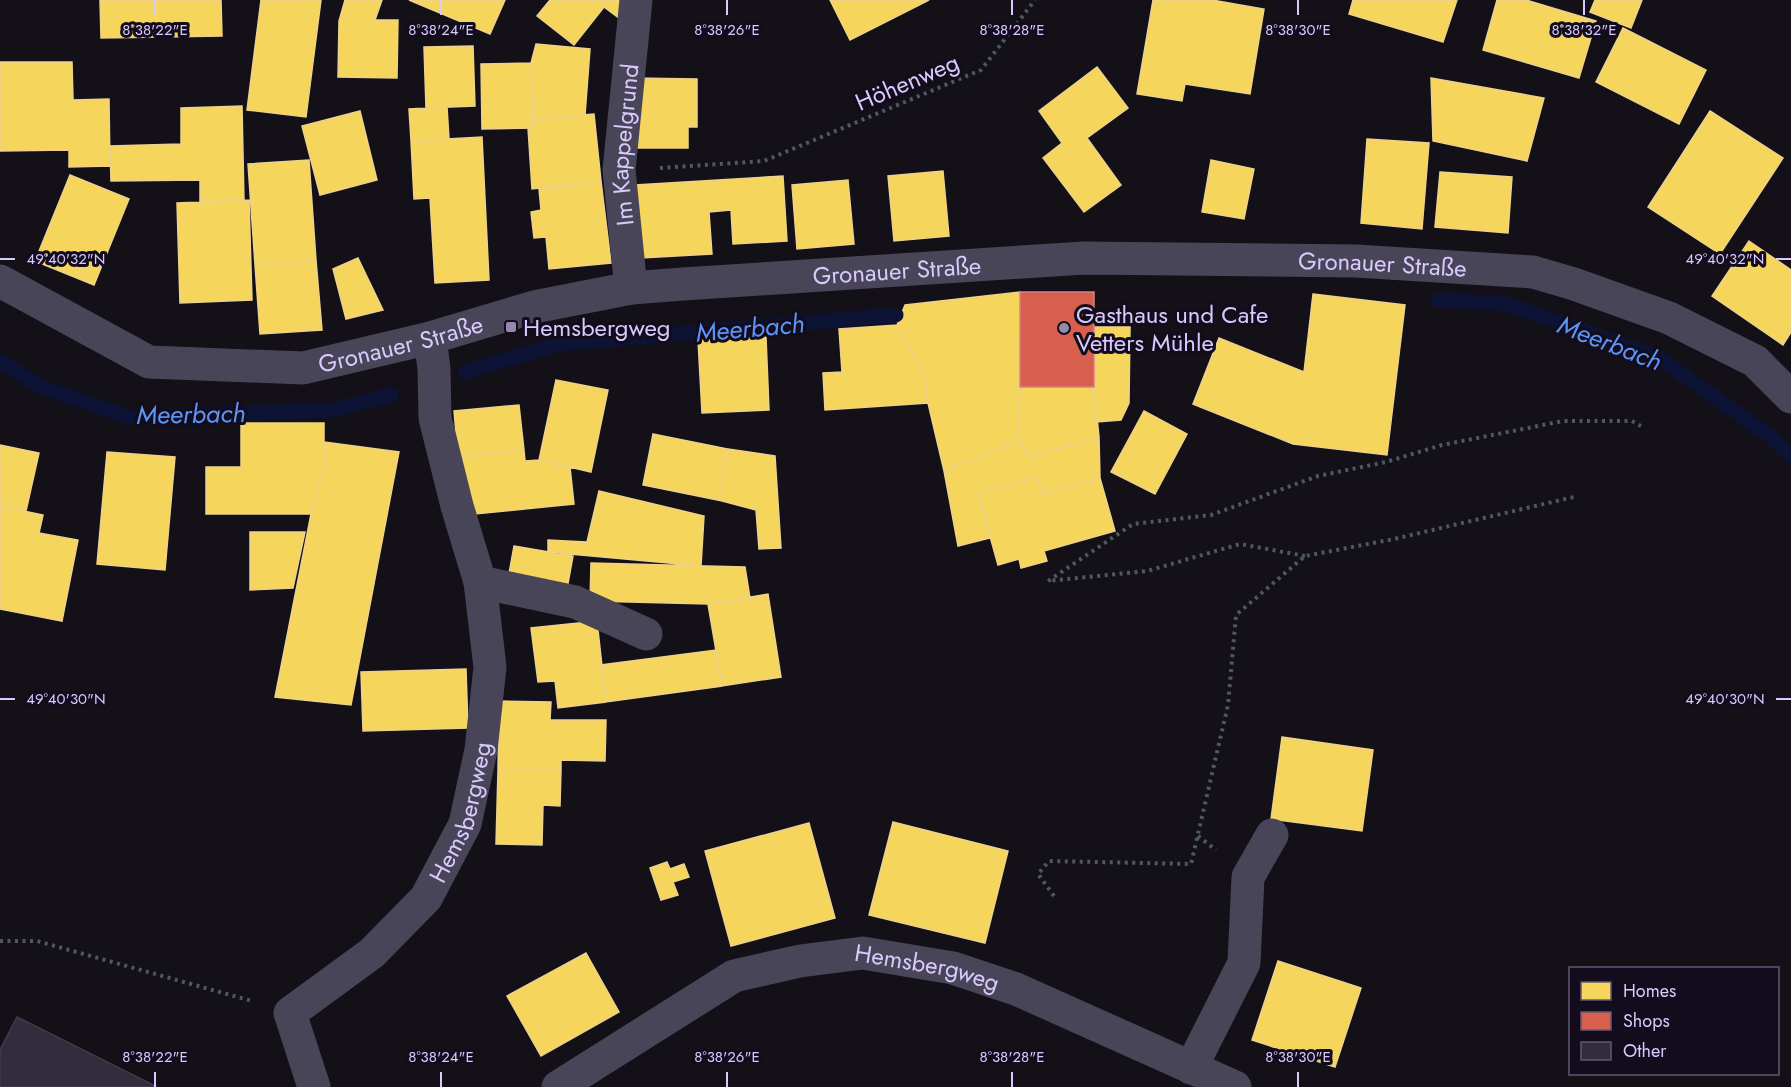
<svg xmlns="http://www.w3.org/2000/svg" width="1791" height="1087" font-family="Jost,sans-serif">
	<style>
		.homes { fill: #f6d55c; stroke: #edd28c; stroke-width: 1.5 }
		.shops { fill: #d6604d; stroke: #d78082; stroke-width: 1.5 }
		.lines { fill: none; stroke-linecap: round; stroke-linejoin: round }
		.stream { stroke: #0c1334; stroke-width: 15 }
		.building { fill: #322c3c; stroke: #413a4d; stroke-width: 1.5 }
		.path { stroke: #4e5765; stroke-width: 4; stroke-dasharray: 3 4.5; stroke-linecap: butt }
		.minor { stroke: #494559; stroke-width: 33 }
		.ticks { fill: none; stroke: #d9cafd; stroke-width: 2 }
		.poi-dot { fill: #9489ad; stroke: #120c1c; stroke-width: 2 }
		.labels { text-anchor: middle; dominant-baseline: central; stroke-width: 6; stroke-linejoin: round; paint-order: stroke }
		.street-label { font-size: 24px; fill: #d9cafd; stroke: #120c1c }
		.poi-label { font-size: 24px; fill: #d9cafd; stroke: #120c1c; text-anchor: start }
		.water-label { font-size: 26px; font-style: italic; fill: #5d95f7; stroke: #120c1c }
		.ticks-label { font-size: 15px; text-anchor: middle; fill: #d9cafd; stroke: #120c1c; stroke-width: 6; stroke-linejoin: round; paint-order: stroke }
	</style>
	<rect width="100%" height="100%" fill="#131018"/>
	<path class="homes" d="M 100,0 L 221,0 L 222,36 L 101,38 Z
		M 261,0 L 321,0 L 306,117 L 247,110 Z
		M 345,0 L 382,0 L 375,20 L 398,20 L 397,78 L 338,77 L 339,21 Z
		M 409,0 L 505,0 L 490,34 Z
		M 550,0 L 625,0 L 623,21 L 604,7 L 574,45 L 537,16 Z
		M 830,0 L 929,0 L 850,40 Z
		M 1153,0 L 1212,0 L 1264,9 L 1250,94 L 1185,84 L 1182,101 L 1137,94 Z
		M 1353,0 L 1457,0 L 1443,42 L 1349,14 Z
		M 1497,0 L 1526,0 L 1596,21 L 1579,78 L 1483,50 Z
		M 1595,0 L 1642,0 L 1631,28 L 1590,12 Z
		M 1623,28 L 1706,70 L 1679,124 L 1596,82 Z
		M 536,44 L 590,49 L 585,115 L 533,119 L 531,63 Z
		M 473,46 L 475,106 L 426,108 L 424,47 Z
		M 0,62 L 72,62 L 73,100 L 109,99 L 110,166 L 69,167 L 69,150 L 0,151 Z
		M 531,63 L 533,128 L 482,129 L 481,64 Z
		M 1097,67 L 1128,108 L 1087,138 L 1121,185 L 1084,212 L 1043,158 L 1062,143 L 1039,111 Z
		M 634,78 L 697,79 L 697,127 L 688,127 L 688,148 L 634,148 Z
		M 1431,78 L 1544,98 L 1527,161 L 1433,141 Z
		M 242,106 L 244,201 L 200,201 L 200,180 L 111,181 L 110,146 L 181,144 L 181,108 Z
		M 447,107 L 449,139 L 411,141 L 409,109 Z
		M 360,111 L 377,180 L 320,195 L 302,126 Z
		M 1710,111 L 1783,158 L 1720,254 L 1648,207 Z
		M 594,114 L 601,181 L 532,189 L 528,128 L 533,128 L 533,119 Z
		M 482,137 L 489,280 L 435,283 L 430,198 L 414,199 L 411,141 Z
		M 1367,139 L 1429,143 L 1422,229 L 1361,223 Z
		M 309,160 L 316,260 L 255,265 L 248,164 Z
		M 1211,160 L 1254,169 L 1244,219 L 1202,212 Z
		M 943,171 L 949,236 L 894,241 L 888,176 Z
		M 1440,172 L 1512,177 L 1508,233 L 1435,227 Z
		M 70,175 L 129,199 L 94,285 L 35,261 Z
		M 783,176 L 787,241 L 733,244 L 731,210 L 709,212 L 712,254 L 641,258 L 635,185 Z
		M 848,180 L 854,244 L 797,249 L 792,185 Z
		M 601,181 L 611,263 L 549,269 L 546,237 L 534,238 L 531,212 L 541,210 L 539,189 Z
		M 249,200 L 252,300 L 180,303 L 177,203 Z
		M 1749,241 L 1791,270 L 1791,332 L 1783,345 L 1712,296 Z
		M 358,258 L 383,310 L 346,319 L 333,269 Z
		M 316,260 L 322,330 L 260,334 L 255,265 Z
		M 1020,292 L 1019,441 L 944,471 L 928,403 L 925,376 L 897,325 L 905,305 Z
		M 1313,294 L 1405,305 L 1387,455 L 1293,444 L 1193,404 L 1219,338 L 1304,372 Z
		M 897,325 L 925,376 L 928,403 L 825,410 L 823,373 L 842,372 L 839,329 Z
		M 1094,327 L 1130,327 L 1129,403 L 1121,420 L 1097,422 L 1094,387 Z
		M 766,337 L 769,410 L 702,413 L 698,340 Z
		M 556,380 L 608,390 L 591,472 L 539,460 Z
		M 1020,387 L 1094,387 L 1099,437 L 1029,457 L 1019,441 Z
		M 519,405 L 524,450 L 458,456 L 454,411 Z
		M 1144,411 L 1187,434 L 1155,494 L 1111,472 Z
		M 241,423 L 324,423 L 324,468 L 311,514 L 206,514 L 206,467 L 241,467 Z
		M 653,434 L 728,449 L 718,500 L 643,485 Z
		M 1099,437 L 1100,478 L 1042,494 L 1037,477 L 978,493 L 990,538 L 958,546 L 944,471 L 1019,441 L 1029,457 Z
		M 324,442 L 399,452 L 351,705 L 275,697 L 311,514 L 324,468 Z
		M 0,445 L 39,453 L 26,511 L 0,506 Z
		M 728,449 L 775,456 L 781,548 L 759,549 L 756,510 L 718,500 Z
		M 524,450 L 525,461 L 539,460 L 570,467 L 574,504 L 465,515 L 458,456 Z
		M 107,452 L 175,457 L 165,570 L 97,564 Z
		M 1037,477 L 1042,494 L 1100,478 L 1115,531 L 1044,551 L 1047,561 L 1021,568 L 1019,559 L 998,565 L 978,493 Z
		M 599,491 L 704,516 L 701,566 L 548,552 L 548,540 L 587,542 Z
		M 0,506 L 43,515 L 39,533 L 78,540 L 62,621 L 0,609 Z
		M 250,532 L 305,532 L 293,588 L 250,590 Z
		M 514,546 L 573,556 L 567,589 L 508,579 Z
		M 591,563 L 745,567 L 750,598 L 708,604 L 590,601 Z
		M 768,594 L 781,677 L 722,686 L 708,604 Z
		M 597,621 L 606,702 L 558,708 L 555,681 L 538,682 L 531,628 Z
		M 716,650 L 722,686 L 606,702 L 601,665 Z
		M 466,669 L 468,728 L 363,731 L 361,672 Z
		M 499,701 L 551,702 L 550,720 L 606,720 L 605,761 L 561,760 L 561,770 L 498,770 Z
		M 1282,737 L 1373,750 L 1362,831 L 1271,819 Z
		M 498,770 L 561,770 L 560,806 L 543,805 L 542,845 L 496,844 Z
		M 893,822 L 1008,851 L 985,943 L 869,915 Z
		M 809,823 L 835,918 L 731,946 L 705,851 Z
		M 667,862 L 670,869 L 684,864 L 689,877 L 673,882 L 678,895 L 661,900 L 650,868 Z
		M 586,953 L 619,1012 L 541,1056 L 507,996 Z
		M 1278,961 L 1361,988 L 1335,1067 L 1252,1040 Z"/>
	<path class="shops" d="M 1020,292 L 1094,292 L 1094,387 L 1020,387 Z"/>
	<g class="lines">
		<path class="stream" d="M 1438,300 L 1507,304 L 1658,357 L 1771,437 L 1791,456
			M 0,361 L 41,387 L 129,417 L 332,410 L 391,395
			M 465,372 L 558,344 L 896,315"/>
	</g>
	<path class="building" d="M 17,1017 L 157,1087 L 0,1087 L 0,1050 Z"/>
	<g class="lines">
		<path class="path" d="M 660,168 L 764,161 L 981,70 L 1035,0
			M 1305,556 L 1240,544 L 1147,571 L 1048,581 L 1133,524 L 1211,515 L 1318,476 L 1386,462 L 1442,445 L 1563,421 L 1632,421 L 1641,426
			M 1198,836 L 1216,850
			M 1054,896 L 1038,874 L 1049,861 L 1191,864 L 1228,705 L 1236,615 L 1305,556 L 1394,539 L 1578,496
			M 0,941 L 37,941 L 252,1001"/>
		<g class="minor">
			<path id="s1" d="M 0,281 L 149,362 L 303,368 L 430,338 L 534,307 L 631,288 L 683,284 L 1084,258 L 1356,261 L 1533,272 L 1574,284 L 1669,318 L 1755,361 L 1791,397"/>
			<path id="s2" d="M 631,288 L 619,170 L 636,0"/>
			<path d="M 480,582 L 575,602 L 646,634"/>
			<path d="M 1191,1068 L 1244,963 L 1248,877 L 1272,835"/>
			<path id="s3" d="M 314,1087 L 290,1013 L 372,953 L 426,898 L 465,824 L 481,750 L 490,667 L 480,582 L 457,506 L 435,418 L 434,369 L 430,338"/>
			<path id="s4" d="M 558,1087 L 734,976 L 800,961 L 863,953 L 953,968 L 1016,989 L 1235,1087"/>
		</g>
	</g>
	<path class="ticks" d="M 155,0 L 155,15M 441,0 L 441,15M 727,0 L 727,15M 1012,0 L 1012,15M 1298,0 L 1298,15M 1584,0 L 1584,15M 0,259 L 15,259M 1776,259 L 1791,259M 0,699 L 15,699M 1776,699 L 1791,699M 155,1072 L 155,1087M 441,1072 L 441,1087M 727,1072 L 727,1087M 1012,1072 L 1012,1087M 1298,1072 L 1298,1087"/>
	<g class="poi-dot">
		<rect x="505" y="321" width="12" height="12" rx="3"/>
		<circle cx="1064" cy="328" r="6"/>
	</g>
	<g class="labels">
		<g class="street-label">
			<text transform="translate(907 82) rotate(-23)">Höhenweg</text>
			<text stroke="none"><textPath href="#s2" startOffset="144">Im Kappelgrund</textPath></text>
			<text stroke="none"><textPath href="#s1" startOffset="1414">Gronauer Straße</textPath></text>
			<text stroke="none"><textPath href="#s1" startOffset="928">Gronauer Straße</textPath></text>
			<text stroke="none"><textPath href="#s1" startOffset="424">Gronauer Straße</textPath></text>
			<text stroke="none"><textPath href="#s3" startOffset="350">Hemsbergweg</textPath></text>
			<text stroke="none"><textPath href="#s4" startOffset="405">Hemsbergweg</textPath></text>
		</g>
		<g class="poi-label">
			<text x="1076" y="314">Gasthaus und Cafe<tspan x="1076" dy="28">Vetters Mühle</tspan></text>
			<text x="523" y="327">Hemsbergweg</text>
		</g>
		<g class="water-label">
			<text transform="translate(750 328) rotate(-5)">Meerbach</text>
			<text transform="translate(1610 343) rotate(21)">Meerbach</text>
			<text transform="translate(191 414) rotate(-1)">Meerbach</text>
		</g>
	</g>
	<g class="ticks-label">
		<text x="155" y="35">8°38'22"E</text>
		<text x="441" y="35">8°38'24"E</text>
		<text x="727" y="35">8°38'26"E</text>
		<text x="1012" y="35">8°38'28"E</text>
		<text x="1298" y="35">8°38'30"E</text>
		<text x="1584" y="35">8°38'32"E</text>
		<text x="66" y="264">49°40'32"N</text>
		<text x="1725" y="264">49°40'32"N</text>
		<text x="66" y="704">49°40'30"N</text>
		<text x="1725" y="704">49°40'30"N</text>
		<text x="155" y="1062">8°38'22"E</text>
		<text x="441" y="1062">8°38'24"E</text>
		<text x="727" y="1062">8°38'26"E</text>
		<text x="1012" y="1062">8°38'28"E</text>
		<text x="1298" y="1062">8°38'30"E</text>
	</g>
	<rect x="1569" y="967" width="210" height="108" fill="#120c1c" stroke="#625876" stroke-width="1.5"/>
	<rect x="1581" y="982" width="30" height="18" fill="#f6d55c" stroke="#625876" stroke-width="1.5"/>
	<text x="1623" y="997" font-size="18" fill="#d9cafd">Homes</text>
	<rect x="1581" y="1012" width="30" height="18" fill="#d6604d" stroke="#625876" stroke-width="1.5"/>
	<text x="1623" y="1027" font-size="18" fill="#d9cafd">Shops</text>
	<rect x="1581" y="1042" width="30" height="18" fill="#322c3c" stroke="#625876" stroke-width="1.5"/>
	<text x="1623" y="1057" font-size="18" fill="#d9cafd">Other</text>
</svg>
